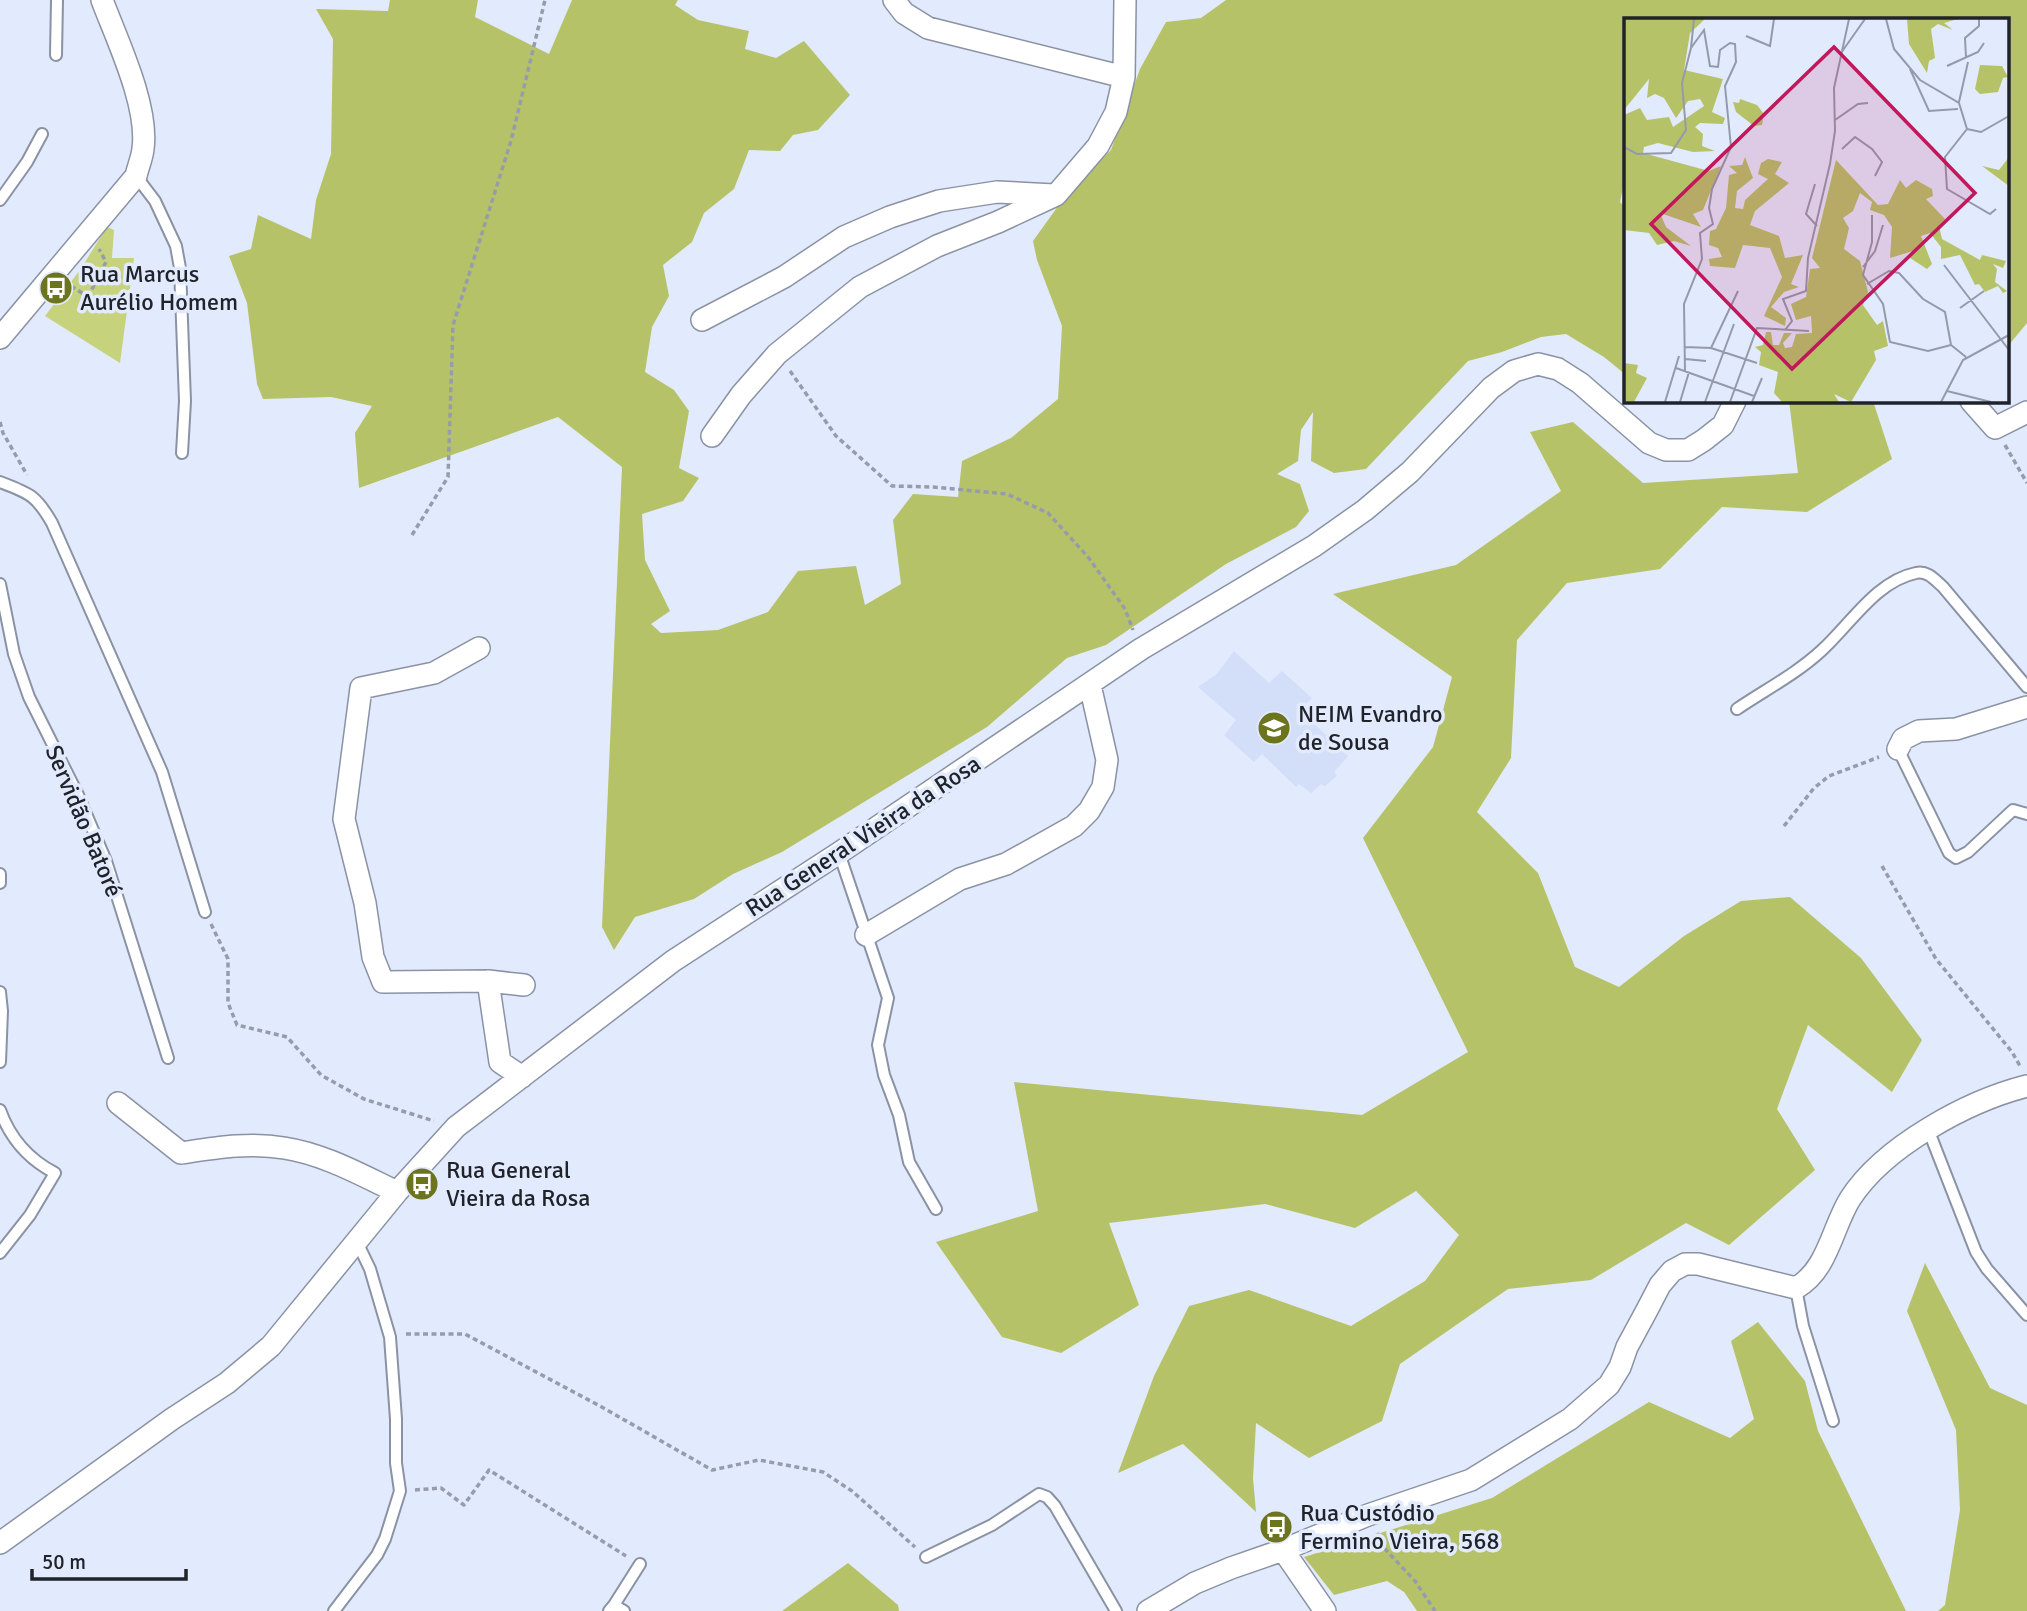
<svg xmlns="http://www.w3.org/2000/svg" width="2027" height="1611" font-family="Signika,sans-serif">
	<style>
		.built { fill: #d3def9 }
		.green { fill: #c6d27c }
		.forest { fill: #b6c268 }
		.lines { fill: none; stroke-linecap: round; stroke-linejoin: round }
		.lane-casing { stroke: #8a92a4; stroke-width: 14 }
		.street-casing { stroke: #8a92a4; stroke-width: 24 }
		.path { stroke: #969cab; stroke-width: 3.5; stroke-dasharray: 5 3.5; stroke-linecap: butt }
		.lane { stroke: #fff; stroke-width: 10 }
		.street { stroke: #fff; stroke-width: 21 }
		.labels { text-anchor: middle; dominant-baseline: central; stroke-width: 7; stroke-linejoin: round; paint-order: stroke }
		.poi-label { font-size: 24px; fill: #20232a; stroke: #e2eafe; text-anchor: start }
		.street-label { font-size: 24px; fill: #20232a; stroke: #e2eafe }
		.inset-road { fill: none; stroke: #949aa9; stroke-width: 2 }
		.view { fill: #c2185b; fill-opacity: 0.15; stroke: #c2185b; stroke-width: 3.5 }
		.inset-edge { fill: none; stroke: #20232a; stroke-width: 3.5 }
	</style>
	<rect width="100%" height="100%" fill="#e2eafe"/>
	<path class="built" d="M 1234,651 L 1269,683 L 1282,671 L 1312,698 L 1300,710 L 1348,756 L 1334,772 L 1337,776 L 1325,786 L 1321,784 L 1311,793 L 1299,784 L 1296,787 L 1262,754 L 1254,762 L 1224,735 L 1236,720 L 1198,687 L 1217,674 Z"/>
	<path class="green" d="M 107,227 L 114,230 L 112,258 L 134,258 L 120,363 L 45,316 L 80,270 Z"/>
	<path class="forest" d="M 390,0 L 478,0 L 475,17 L 549,54 L 572,0 L 678,0 L 675,5 L 698,20 L 749,31 L 745,49 L 776,58 L 804,41 L 850,95 L 818,130 L 793,135 L 780,151 L 749,150 L 734,189 L 704,213 L 692,242 L 663,265 L 669,296 L 652,327 L 645,372 L 674,390 L 689,411 L 679,468 L 699,478 L 683,501 L 642,514 L 645,560 L 670,611 L 651,624 L 661,633 L 718,630 L 768,612 L 798,571 L 856,566 L 865,605 L 901,584 L 893,520 L 913,494 L 958,497 L 962,461 L 1011,438 L 1058,399 L 1062,326 L 1037,260 L 1033,241 L 1061,202 L 1111,150 L 1140,69 L 1166,22 L 1201,18 L 1226,0 L 2027,0 L 2027,323 L 2008,346 L 2008,19 L 1626,19 L 1626,173 L 1620,202 L 1626,208 L 1626,375 L 1604,357 L 1566,334 L 1541,337 L 1502,352 L 1468,361 L 1366,469 L 1334,473 L 1311,461 L 1313,412 L 1301,430 L 1298,461 L 1277,474 L 1300,484 L 1309,511 L 1296,527 L 1226,564 L 1106,645 L 1067,658 L 987,727 L 782,852 L 733,874 L 694,899 L 635,917 L 614,950 L 602,927 L 622,467 L 558,417 L 359,488 L 355,433 L 372,406 L 331,397 L 263,399 L 257,384 L 247,303 L 229,256 L 251,249 L 258,215 L 311,239 L 316,200 L 331,154 L 333,39 L 316,9 L 388,11 Z
		M 1789,401 L 1873,401 L 1892,459 L 1807,512 L 1722,507 L 1660,569 L 1567,583 L 1517,640 L 1511,758 L 1477,812 L 1538,873 L 1575,967 L 1619,987 L 1684,936 L 1741,901 L 1790,897 L 1861,958 L 1922,1040 L 1892,1092 L 1808,1025 L 1777,1109 L 1815,1170 L 1729,1245 L 1686,1223 L 1591,1280 L 1508,1289 L 1400,1364 L 1382,1421 L 1309,1458 L 1256,1423 L 1253,1478 L 1256,1512 L 1183,1444 L 1118,1473 L 1154,1376 L 1189,1306 L 1249,1290 L 1351,1326 L 1425,1281 L 1459,1235 L 1416,1191 L 1355,1228 L 1265,1204 L 1109,1223 L 1139,1305 L 1061,1353 L 1002,1337 L 936,1242 L 1038,1211 L 1014,1082 L 1362,1115 L 1468,1052 L 1363,838 L 1433,747 L 1452,677 L 1333,594 L 1456,565 L 1561,491 L 1530,432 L 1573,422 L 1643,483 L 1798,473 Z
		M 1925,1263 L 1990,1388 L 2027,1405 L 2027,1611 L 1938,1611 L 1945,1605 L 1960,1510 L 1956,1430 L 1907,1311 Z
		M 1758,1322 L 1805,1381 L 1818,1431 L 1906,1611 L 1417,1611 L 1404,1592 L 1387,1581 L 1334,1595 L 1304,1557 L 1492,1498 L 1649,1402 L 1730,1438 L 1754,1419 L 1731,1341 Z
		M 848,1563 L 898,1605 L 899,1611 L 782,1611 Z"/>
	<g class="lines">
		<defs>
			<path id="lane" d="M 56,55 L 57,0
				M 136,176 L 155,201 L 176,246 L 180,268 L 185,401 L 182,453
				M 0,200 L 27,162 L 42,134
				M 0,482 C 29,493 36,495 52,523 L 162,772 L 205,912
				M 0,584 L 14,654 L 29,697 L 78,795 L 106,861 L 168,1058
				M 1737,709 C 1765,690 1796,674 1821,651 C 1850,625 1876,581 1916,573 C 1927,570 1935,580 1943,587 L 2027,687
				M 1898,749 L 1949,853 L 1956,858 L 1968,852 L 2013,810 L 2027,814
				M 839,853 L 888,998 L 878,1045 L 884,1075 L 899,1115 L 909,1162 L 936,1209
				M 0,874 L 0,883
				M 0,992 L 2,1011 L 0,1062
				M 0,1110 C 10,1138 28,1159 55,1173 L 30,1215 L 0,1253
				M 1928,1129 L 1976,1252 L 1987,1269 L 2027,1315
				M 1796,1288 L 1803,1326 L 1833,1421
				M 926,1557 L 992,1525 L 1039,1494 L 1047,1497 L 1055,1506 L 1116,1611
				M 614,1605 L 640,1564
				M 334,1611 L 377,1555 L 385,1539 L 400,1491 L 396,1463 L 396,1419 L 390,1337 L 370,1269 L 356,1240
				M 609,1611 L 614,1605 L 624,1611"/>
			<path id="street" d="M 894,0 L 904,13 L 928,28 L 1124,77
				M 702,320 L 784,277 L 844,237 L 890,217 L 939,201 L 997,192 L 1054,195
				M 0,338 L 136,176 C 138,167 142,158 143,149 C 149,106 117,40 102,0
				M 1971,401 L 1995,428 L 2027,412
				M 712,436 L 741,395 L 777,354 L 860,287 L 937,246 L 998,222 L 1056,195 L 1098,146 L 1116,112 L 1124,77 L 1125,0
				M 479,648 L 434,673 L 361,688 L 344,819 L 365,903 L 373,957 L 383,982 L 488,981 L 524,985
				M 1898,749 L 1903,739 L 1919,731 L 1956,729 L 2027,707
				M 866,935 L 960,879 L 1006,864 L 1074,826 L 1089,811 L 1103,787 L 1107,760 L 1090,685
				M 488,981 L 500,1062 L 522,1077
				M 118,1103 L 181,1153 C 215,1148 249,1142 284,1148 C 324,1154 361,1175 397,1192
				M 0,1543 L 172,1419 L 227,1383 L 271,1346 L 397,1192 L 456,1127 L 673,961 L 839,853 L 1141,649 L 1314,546 L 1365,510 L 1410,472 L 1491,388 L 1514,371 L 1538,364 L 1558,369 L 1580,383 L 1649,443 L 1666,450 L 1688,450 L 1704,440 L 1723,425 L 1735,401
				M 1283,1550 L 1325,1611
				M 1148,1611 L 1195,1583 L 1231,1568 L 1283,1550 L 1368,1515 L 1471,1480 L 1570,1419 L 1609,1385 L 1620,1367 L 1627,1347 L 1647,1310 L 1660,1285 L 1672,1271 L 1685,1264 L 1698,1264 L 1796,1288 C 1828,1270 1832,1228 1850,1199 C 1884,1146 1968,1101 2027,1086"/>
		</defs>
		<use href="#lane" class="lane-casing"/>
		<use href="#street" class="street-casing"/>
		<path class="path" d="M 71,286 L 96,302
			M 88,297 L 106,262 L 99,249
			M 790,371 L 836,436 L 892,486 L 933,487 L 1007,494 L 1048,513 L 1088,557 L 1125,609 L 1133,630
			M 0,422 L 3,433 L 27,475
			M 2005,445 L 2027,483
			M 412,535 L 448,477 L 453,325 L 511,141 L 545,0
			M 1784,826 L 1814,788 L 1829,776 L 1879,757
			M 1882,866 L 1936,959 L 2012,1052 L 2020,1066
			M 211,924 L 228,959 L 228,1003 L 237,1025 L 287,1037 L 321,1075 L 364,1099 L 434,1121
			M 406,1334 L 465,1334 L 600,1406 L 712,1470 L 759,1460 L 823,1472 L 852,1491 L 915,1547
			M 415,1490 L 441,1488 L 464,1505 L 489,1470 L 626,1556
			M 1377,1533 L 1385,1549 L 1415,1581 L 1435,1611"/>
		<use href="#lane" class="lane"/>
		<use href="#street" class="street"/>
	</g>
	<defs>
		<symbol id="bus-disc" viewBox="-11 -11 22 22"><circle r="9.5" fill="#6c741e" stroke="#e2eafe"/><path d="M-5-6H5V4H4V6H2V4H-2V6H-4V4H-5ZM-3.5-4V0h7V-4ZM-3.5 1.2v1.5H-2V1.2ZM2 1.2v1.5H3.5V1.2Z" fill="#fff"/></symbol>
		<symbol id="school-disc" viewBox="-11 -11 22 22"><circle r="9.5" fill="#6c741e" stroke="#e2eafe"/><path d="M0-5L7-2L0 1L-7-2ZM-4 1L0 2.5L4 1V4Q0 6-4 4Z" fill="#fff"/></symbol>
	</defs>
	<g fill-rule="evenodd">
		<use href="#bus-disc" x="37" y="269" width="38" height="38"/>
		<use href="#school-disc" x="1255" y="709" width="38" height="38"/>
		<use href="#bus-disc" x="403" y="1165" width="38" height="38"/>
		<use href="#bus-disc" x="1257" y="1508" width="38" height="38"/>
	</g>
	<g class="labels">
		<g class="poi-label">
			<text x="80" y="274">Rua Marcus<tspan x="80" dy="28">Aurélio Homem</tspan></text>
			<text x="1298" y="714">NEIM Evandro<tspan x="1298" dy="28">de Sousa</tspan></text>
			<text x="446" y="1170">Rua General<tspan x="446" dy="28">Vieira da Rosa</tspan></text>
			<text x="1300" y="1513">Rua Custódio<tspan x="1300" dy="28">Fermino Vieira, 568</tspan></text>
		</g>
		<g class="street-label">
			<text transform="translate(84 821) rotate(67)">Servidão Batoré</text>
			<text transform="translate(863 836) rotate(-33)">Rua General Vieira da Rosa</text>
		</g>
	</g>
	<g transform="translate(1624 18)">
		<rect width="385" height="385" fill="#e2eafe"/>
		<path d="M 0,1 L 81,1 L 66,15 L 60,52 L 99,61 L 88,94 L 101,100 L 99,106 L 76,105 L 71,109 L 79,116 L 78,128 L 91,133 L 69,134 L 34,125 L 20,129 L 19,135 L 85,153 L 97,148 L 79,192 L 69,196 L 77,209 L 36,195 L 42,209 L 67,228 L 50,223 L 33,227 L 25,215 L 0,212 L 0,97 L 16,90 L 23,102 L 45,99 L 49,109 L 80,88 L 76,81 L 64,83 L 52,100 L 40,80 L 31,76 L 23,80 L 25,61 L 0,92 ZM 283,1 L 334,1 L 320,5 L 329,12 L 314,6 L 307,11 L 311,40 L 305,43 L 303,55 L 285,26 ZM 356,47 L 378,48 L 384,59 L 379,60 L 374,74 L 356,76 L 351,71 ZM 116,81 L 133,87 L 140,96 L 138,107 L 130,108 L 112,94 L 109,84 L 115,85 ZM 121,139 L 129,160 L 113,173 L 111,190 L 119,191 L 121,182 L 144,161 L 134,156 L 137,145 L 144,141 L 158,144 L 151,156 L 165,165 L 131,193 L 126,207 L 155,218 L 161,240 L 179,237 L 167,266 L 175,269 L 160,274 L 147,289 L 162,300 L 161,308 L 140,298 L 158,259 L 146,230 L 119,227 L 111,250 L 86,248 L 85,241 L 98,239 L 94,230 L 85,227 L 86,213 L 92,211 L 102,190 L 105,157 L 113,155 L 105,148 L 118,147 ZM 385,139 L 385,168 L 358,148 L 375,152 ZM 212,142 L 254,187 L 264,186 L 276,162 L 282,170 L 292,162 L 308,171 L 309,178 L 302,181 L 321,201 L 315,208 L 318,221 L 356,242 L 358,237 L 382,243 L 379,250 L 369,246 L 373,251 L 371,264 L 383,273 L 379,275 L 374,268 L 361,274 L 355,266 L 351,267 L 336,237 L 317,241 L 317,229 L 306,215 L 297,218 L 308,246 L 303,251 L 286,240 L 289,233 L 266,240 L 268,209 L 260,197 L 246,192 L 248,184 L 236,175 L 229,193 L 219,200 L 225,210 L 220,231 L 236,243 L 244,274 L 239,287 L 253,307 L 259,303 L 264,328 L 250,333 L 252,342 L 227,384 L 210,376 L 215,384 L 158,384 L 150,375 L 154,354 L 135,347 L 137,334 L 131,329 L 139,327 L 142,314 L 147,314 L 149,327 L 155,327 L 160,315 L 168,315 L 159,325 L 161,330 L 168,329 L 172,316 L 188,315 L 187,298 L 172,302 L 167,286 L 182,279 L 186,251 L 196,250 L 188,240 ZM 0,345 L 14,347 L 12,355 L 23,360 L 10,384 L 0,383 Z" fill="#b6c268"/>
		<path class="inset-road" d="M 262,1 L 270,31 L 296,62 L 335,85 L 343,111M 122,18 L 146,28 L 150,1M 217,35 L 241,1M 342,39 L 341,20 L 355,8 L 355,1M 323,48 L 354,34 L 360,25M 286,51 L 305,93 L 334,91M 335,84 L 344,44M 211,102 L 234,86 L 244,85M 343,111 L 321,139 L 323,171 L 366,196 L 372,191M 343,111 L 357,114 L 385,98M 0,129 L 13,136 L 47,135 L 62,112 L 58,65 L 67,30M 218,131 L 231,119 L 248,131 L 258,144 L 251,158M 191,166 L 182,196 L 193,208M 248,197 L 248,224 L 239,257 L 259,286 L 266,324 L 304,333 L 327,327M 320,247 L 385,332M 239,249 L 251,233 L 259,207M 243,266 L 265,253 L 275,255 L 299,281 L 321,294 L 327,327 L 342,339M 336,290 L 360,273M 161,312 L 168,303 L 159,281 L 182,273 L 184,240 L 206,146 L 211,113 L 210,70 L 225,1M 61,329 L 87,330 L 114,273M 87,330 L 133,345M 61,341 L 82,343M 52,350 L 130,378M 61,353 L 60,286 L 78,241 L 76,215 L 89,206 L 85,190 L 88,171 L 107,129 L 101,68 L 112,44 L 111,26 L 106,25 L 96,32 L 94,49 L 86,48 L 80,12 L 67,30 L 70,1M 323,373 L 367,384M 41,384 L 55,338M 56,384 L 65,354M 81,384 L 110,306M 106,384 L 133,310 L 185,313M 128,384 L 138,360M 317,384 L 339,342 L 385,317"/>
		<path class="view" d="M 210,29 L 351,175 L 168,351 L 27,206 Z"/>
		<rect width="385" height="385" class="inset-edge"/>
	</g>
	<path d="M32 1569v10h154v-10" fill="none" stroke="#20232a" stroke-width="3.5"/>
	<text x="42" y="1569" font-size="21" fill="#20232a" stroke="#e2eafe" stroke-width="5" paint-order="stroke">50 m</text>
</svg>
